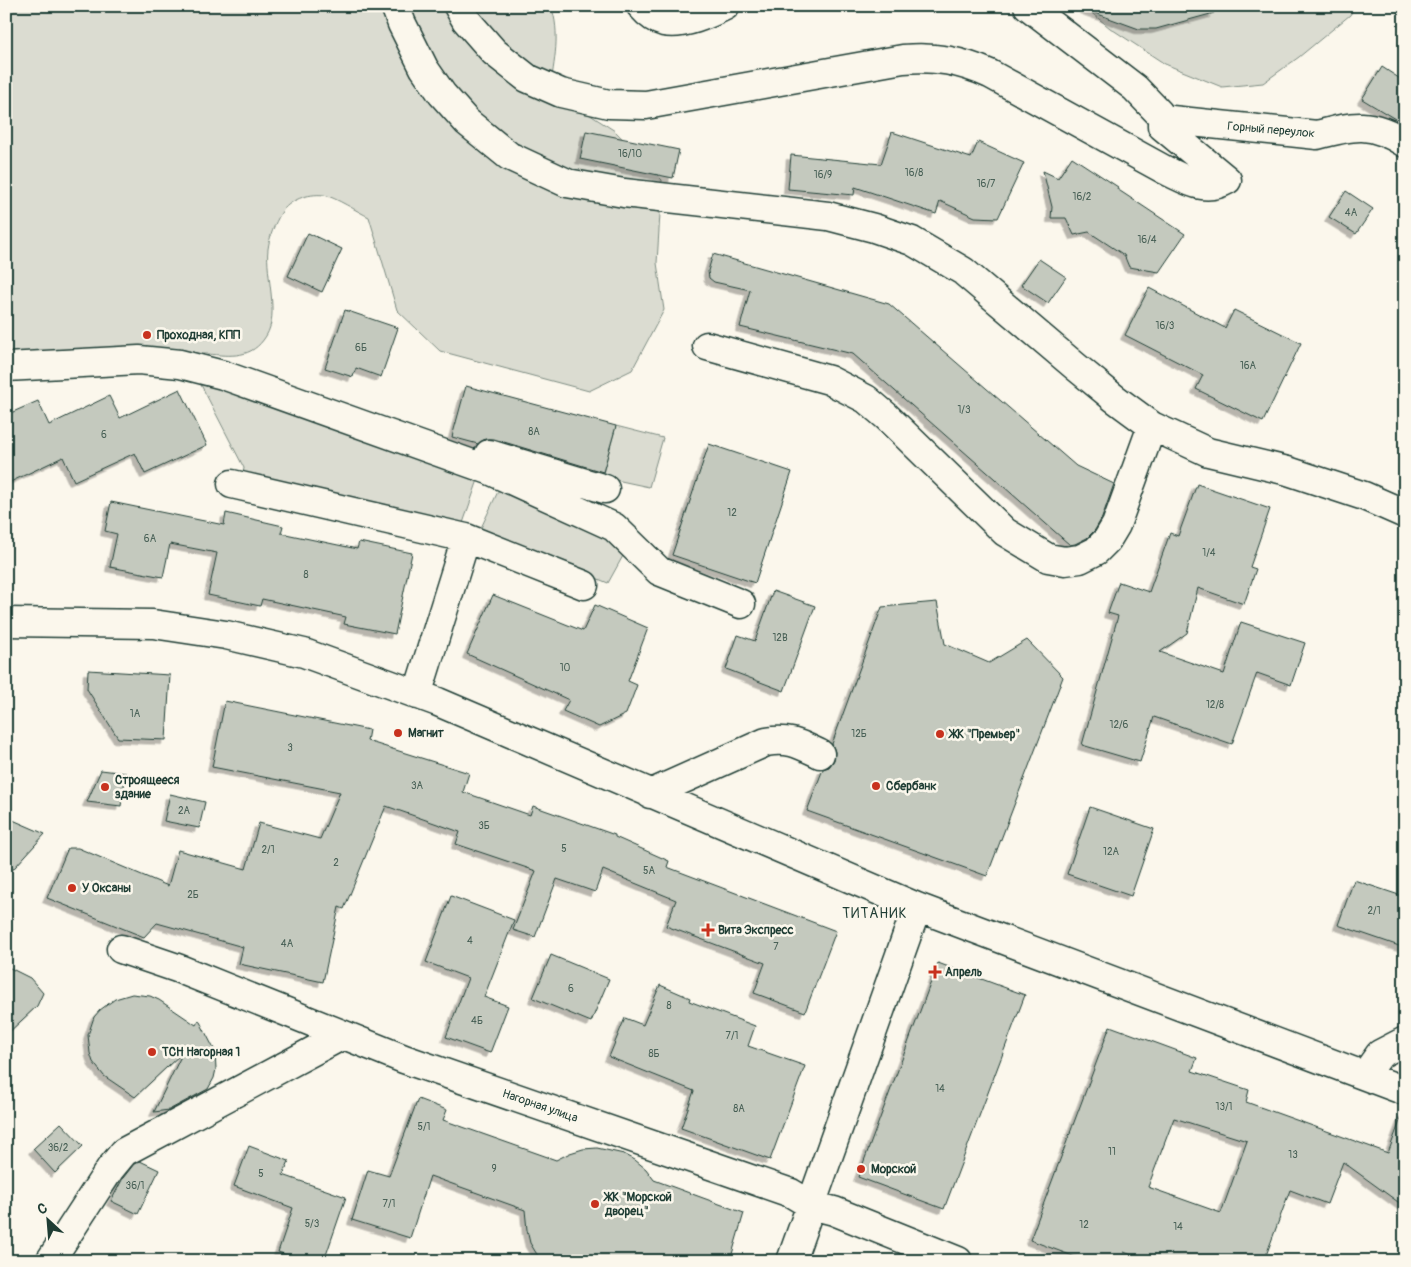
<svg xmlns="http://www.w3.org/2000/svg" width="1411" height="1267" font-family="Pangolin,sans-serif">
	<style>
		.green { fill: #dbdcd1; stroke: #7d8c82 }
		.building { fill: #c4c9be; stroke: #1f3d34; fill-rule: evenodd; filter: url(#shadow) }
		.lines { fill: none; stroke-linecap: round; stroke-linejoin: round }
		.minor-casing { stroke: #1f3d34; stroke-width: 31 }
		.minor { stroke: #fbf7ec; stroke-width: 28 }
		.poi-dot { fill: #c8321e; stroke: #fbf7ec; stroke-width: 2 }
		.labels { text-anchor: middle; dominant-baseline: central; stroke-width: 5; stroke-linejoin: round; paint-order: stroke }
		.number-label { font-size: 10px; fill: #486056 }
		.street-label { font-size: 12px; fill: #1f3d34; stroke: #fbf7ec }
		.poi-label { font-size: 12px; font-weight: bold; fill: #1f3d34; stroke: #fbf7ec; text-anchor: start }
		.neighbourhood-label { font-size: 14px; letter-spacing: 1px; fill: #1f3d34; stroke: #fbf7ec }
	</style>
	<defs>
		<filter id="shadow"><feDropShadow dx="-4.5" dy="4.5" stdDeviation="0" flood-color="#0004"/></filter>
	</defs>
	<rect width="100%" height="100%" fill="#fbf7ec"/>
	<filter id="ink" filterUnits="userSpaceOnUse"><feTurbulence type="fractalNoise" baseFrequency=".02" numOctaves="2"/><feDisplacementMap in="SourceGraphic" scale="10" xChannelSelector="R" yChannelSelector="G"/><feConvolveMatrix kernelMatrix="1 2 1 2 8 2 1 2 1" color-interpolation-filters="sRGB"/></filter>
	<g filter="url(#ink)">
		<path class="green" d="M 6,6 L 551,6 C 561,32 554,63 550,89 L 615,131 L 662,180 L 657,263 L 664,310 L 632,370 L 589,391 L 440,351 L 397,310 L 369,217 C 358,212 335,197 324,195 C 308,193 289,200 281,213 C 274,225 270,235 268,249 C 265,275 280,314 266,336 C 252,359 231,356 208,354 L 6,357 Z
			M 1083,6 L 1355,6 L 1350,15 L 1299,57 L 1263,83 L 1222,87 L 1165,64 L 1110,28 Z
			M 199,381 L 480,474 L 461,529 L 242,480 L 244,468 Z
			M 616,426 L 663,438 L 649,487 L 602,477 Z
			M 501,485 L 608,536 L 624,554 L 608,583 L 480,530 Z"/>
		<path class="building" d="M 1085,6 L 1213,6 L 1214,13 L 1156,29 L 1139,29 L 1084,9 Z
			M 1382,67 L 1405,82 L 1405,125 L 1362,99 Z
			M 586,131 L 679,150 L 673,178 L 580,159 Z
			M 892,132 L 971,158 L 978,142 L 1024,163 L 998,218 L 975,217 L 940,201 L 936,214 L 855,187 L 854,195 L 788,189 L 791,155 L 881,164 Z
			M 1072,157 L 1118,187 L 1117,189 L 1185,234 L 1159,272 L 1129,267 L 1124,255 L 1089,232 L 1074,235 L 1066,218 L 1051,218 L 1052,207 L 1043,171 L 1058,178 Z
			M 1346,191 L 1373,209 L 1356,234 L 1329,217 Z
			M 308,233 L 342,249 L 322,292 L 288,276 Z
			M 713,254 L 889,304 L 1076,466 L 1114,484 L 1102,518 L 1095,530 L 1087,538 L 1075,544 L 1070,545 L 853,354 L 740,327 L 750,290 L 714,282 L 709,278 L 708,271 Z
			M 1039,259 L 1066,277 L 1048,303 L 1021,285 Z
			M 1149,288 L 1225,328 L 1234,310 L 1301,343 L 1263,422 L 1196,389 L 1203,375 L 1125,335 Z
			M 345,310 L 398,328 L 381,377 L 356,368 L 353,377 L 325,368 Z
			M 466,386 L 616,426 L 603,472 L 494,439 L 485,439 L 478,444 L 452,437 Z
			M 180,389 L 207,445 L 145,474 L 135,453 L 74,481 L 63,457 L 6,484 L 6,415 L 38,401 L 49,425 L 109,396 L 120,418 Z
			M 709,444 L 792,472 L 755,583 L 672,555 Z
			M 1197,484 L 1270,509 L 1250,567 L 1256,569 L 1244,604 L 1198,588 L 1187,633 L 1160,652 L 1224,674 L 1241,622 L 1305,643 L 1291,685 L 1257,673 L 1232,744 L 1154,717 L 1140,762 L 1082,745 L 1118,616 L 1108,613 L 1119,582 L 1149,592 L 1170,533 L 1178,536 Z
			M 111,502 L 224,525 L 226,513 L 283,526 L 281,533 L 357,549 L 359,542 L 412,553 L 395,634 L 344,624 L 346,617 L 262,599 L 260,606 L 208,595 L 217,553 L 170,544 L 163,577 L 110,567 L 117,534 L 105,531 Z
			M 773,591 L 815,606 L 784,691 L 726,669 L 738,635 L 755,641 Z
			M 493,595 L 583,631 L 595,605 L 648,628 L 628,681 L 637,685 L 626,714 L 599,727 L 563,711 L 569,700 L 467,654 Z
			M 937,602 L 945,644 L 989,663 L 1027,640 L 1063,677 L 987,876 L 807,811 L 823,769 L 829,767 L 834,760 L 835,752 L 832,744 L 882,607 Z
			M 88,670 L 170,675 L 166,740 L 118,738 L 87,689 Z
			M 225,701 L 369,730 L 367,741 L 469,773 L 463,792 L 530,815 L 533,806 L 615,835 L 615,837 L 669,861 L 667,867 L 836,931 L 805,1012 L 754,993 L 765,963 L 666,926 L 676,900 L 603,870 L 595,892 L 557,879 L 535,937 L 513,930 L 536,871 L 456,844 L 460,832 L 386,806 L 344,909 L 339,907 L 323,982 L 239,964 L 243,947 L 157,923 L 144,937 L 47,898 L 68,848 L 78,848 L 168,886 L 178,850 L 246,869 L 259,823 L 320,839 L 340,792 L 212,767 Z
			M 101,770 L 126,773 L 121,806 L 87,802 Z
			M 170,794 L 205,802 L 199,828 L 164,821 Z
			M 1090,807 L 1154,829 L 1131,896 L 1067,874 Z
			M 6,817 L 45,834 L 6,877 Z
			M 1354,880 L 1405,897 L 1405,948 L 1338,925 Z
			M 451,896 L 514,920 L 484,997 L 508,1006 L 490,1053 L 446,1037 L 468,978 L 426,962 Z
			M 551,955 L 609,979 L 591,1022 L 533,998 Z
			M 938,963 L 1025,995 L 944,1209 L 858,1177 Z
			M 6,966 L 30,978 L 43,993 L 37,1006 L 6,1035 Z
			M 660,985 L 690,998 L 689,1001 L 755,1026 L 748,1046 L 805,1066 L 770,1160 L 681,1128 L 694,1091 L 609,1057 L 625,1018 L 643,1025 Z
			M 132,994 L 150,996 L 159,1000 L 196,1025 L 199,1020 L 215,1051 L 216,1069 L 214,1078 L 208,1089 L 169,1110 L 154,1112 L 183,1052 L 135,1097 L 104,1076 L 93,1062 L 90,1053 L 88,1035 L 94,1017 L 100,1010 L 115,999 Z
			M 1110,1026 L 1197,1058 L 1192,1071 L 1249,1090 L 1246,1102 L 1388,1153 L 1403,1113 L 1405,1113 L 1405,1207 L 1343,1162 L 1327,1204 L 1290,1190 L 1264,1261 L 1146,1261 L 1124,1252 L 1121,1261 L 1086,1261 L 1030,1240 ZM 1174,1118 L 1247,1141 L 1221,1213 L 1148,1187 Z
			M 418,1099 L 447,1110 L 443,1120 L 556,1160 L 570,1153 L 583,1149 L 597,1148 L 624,1154 L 635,1160 L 646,1169 L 654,1180 L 744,1213 L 730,1261 L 541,1261 L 530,1243 L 527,1230 L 525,1210 L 430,1176 L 410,1238 L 352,1220 L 368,1170 L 389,1176 Z
			M 61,1123 L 83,1146 L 55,1173 L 33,1149 Z
			M 249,1146 L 289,1161 L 283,1175 L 346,1197 L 324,1261 L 304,1261 L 278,1252 L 293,1208 L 234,1186 Z
			M 140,1161 L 159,1170 L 138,1214 L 111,1201 L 123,1178 L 134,1164 Z"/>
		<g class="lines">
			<defs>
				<path id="minor" d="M 395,6 L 402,24 L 424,68 L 442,94 L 467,122 L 509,156 L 567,183 L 624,193 L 828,216 L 874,228 L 912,241 L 963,271 L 1075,366 L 1114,398 L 1152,426 L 1208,452 L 1288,471 L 1364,496 L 1405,514
					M 458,6 L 466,20 L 494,52 L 527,78 L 561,93 L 609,104 L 646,105 L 903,59 C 935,56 961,61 990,74 L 1165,170 C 1187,180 1204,193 1227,180 L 1162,126 L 1162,119 L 1159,113 L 1135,88 L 1028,6
					M 641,6 C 647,13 655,20 664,22 C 683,26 709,14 725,6
					M 1162,119 L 1317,135 C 1354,125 1371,121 1405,143
					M 707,346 L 829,380 L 866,399 L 886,416 L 1005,532 L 1048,558 L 1065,561 L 1080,559 L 1096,551 L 1107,540 L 1116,525 L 1152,426
					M 6,367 L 139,360 L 180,364 L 223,375 L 489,470 L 614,527 L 659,571 L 741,604
					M 489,454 L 605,489
					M 232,484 L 466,538 L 417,695
					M 466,538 L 584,585
					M 6,622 L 153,624 L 226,635 L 304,653 L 438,702 L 917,907 L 1405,1091
					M 650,794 L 766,742 C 790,738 799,744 820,754
					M 121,949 L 177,968 L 404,1059 L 791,1193 L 811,1205 L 834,1211 L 958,1261
					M 1365,1075 L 1380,1054 L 1405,1041
					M 50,1261 L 110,1169 L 124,1152 L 343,1035
					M 791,1261 L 917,907"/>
			</defs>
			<use href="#minor" class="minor-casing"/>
			<use href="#minor" class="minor"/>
		</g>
	</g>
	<g class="poi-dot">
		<circle cx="147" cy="335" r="5"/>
		<circle cx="398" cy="733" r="5"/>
		<circle cx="940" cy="734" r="5"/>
		<circle cx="876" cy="786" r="5"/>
		<circle cx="105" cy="787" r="5"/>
		<circle cx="72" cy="888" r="5"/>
		<path d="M705.5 922.5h5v5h5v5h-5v5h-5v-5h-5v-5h5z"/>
		<path d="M932.5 964.5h5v5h5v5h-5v5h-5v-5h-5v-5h5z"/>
		<circle cx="152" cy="1052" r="5"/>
		<circle cx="861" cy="1169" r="5"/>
		<circle cx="595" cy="1204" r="5"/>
	</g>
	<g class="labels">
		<g class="number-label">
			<text x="630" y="154">16/10</text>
			<text x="914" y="173">16/8</text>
			<text x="823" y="175">16/9</text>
			<text x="986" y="184">16/7</text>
			<text x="1082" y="197">16/2</text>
			<text x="1351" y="213">4А</text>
			<text x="1147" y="240">16/4</text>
			<text x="1165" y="326">16/3</text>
			<text x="361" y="348">6Б</text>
			<text x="1248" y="366">16А</text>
			<text x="964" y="410">1/3</text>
			<text x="534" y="432">8А</text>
			<text x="104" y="435">6</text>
			<text x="732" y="513">12</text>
			<text x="150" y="539">6А</text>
			<text x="1209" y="553">1/4</text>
			<text x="306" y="575">8</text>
			<text x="780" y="638">12В</text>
			<text x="565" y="668">10</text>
			<text x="1215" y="705">12/8</text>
			<text x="135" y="714">1А</text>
			<text x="1119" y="725">12/6</text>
			<text x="859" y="734">12Б</text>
			<text x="290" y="748">3</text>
			<text x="417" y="786">3А</text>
			<text x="184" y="811">2А</text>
			<text x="484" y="826">3Б</text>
			<text x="564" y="849">5</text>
			<text x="268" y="850">2/1</text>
			<text x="1111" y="852">12А</text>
			<text x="336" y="863">2</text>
			<text x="649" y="871">5А</text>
			<text x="193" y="895">2Б</text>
			<text x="1374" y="911">2/1</text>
			<text x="470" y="941">4</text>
			<text x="287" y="944">4А</text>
			<text x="776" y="947">7</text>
			<text x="571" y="989">6</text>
			<text x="669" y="1006">8</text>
			<text x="477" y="1021">4Б</text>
			<text x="732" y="1036">7/1</text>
			<text x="654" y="1054">8Б</text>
			<text x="940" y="1089">14</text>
			<text x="1224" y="1107">13/1</text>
			<text x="739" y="1109">8А</text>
			<text x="424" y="1127">5/1</text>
			<text x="58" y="1148">36/2</text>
			<text x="1112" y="1152">11</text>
			<text x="1293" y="1155">13</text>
			<text x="494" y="1169">9</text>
			<text x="261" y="1174">5</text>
			<text x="135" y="1186">36/1</text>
			<text x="389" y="1204">7/1</text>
			<text x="312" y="1224">5/3</text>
			<text x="1084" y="1225">12</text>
			<text x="1178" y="1227">14</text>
		</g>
		<g class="street-label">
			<text transform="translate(1271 130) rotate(5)">Горный переулок</text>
			<text transform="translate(540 1106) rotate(19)">Нагорная улица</text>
		</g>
		<g class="poi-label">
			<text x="157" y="335">Проходная, КПП</text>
			<text x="408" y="733">Магнит</text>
			<text x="950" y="734">ЖК "Премьер"</text>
			<text x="115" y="780">Строящееся<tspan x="115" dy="14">здание</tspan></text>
			<text x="886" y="786">Сбербанк</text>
			<text x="82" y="888">У Оксаны</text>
			<text x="718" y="930">Вита Экспресс</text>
			<text x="945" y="972">Апрель</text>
			<text x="162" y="1052">ТСН Нагорная 1</text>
			<text x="871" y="1169">Морской</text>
			<text x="605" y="1197">ЖК "Морской<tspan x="605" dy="14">дворец"</tspan></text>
		</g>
		<g class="neighbourhood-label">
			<text x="875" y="913">ТИТАНИК</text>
		</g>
	</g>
	<rect width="1411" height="1267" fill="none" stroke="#fbf7ec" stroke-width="25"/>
	<rect x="12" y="12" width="1386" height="1242" fill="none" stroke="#1f3d34" stroke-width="2" filter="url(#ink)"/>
	<g transform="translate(48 1220) rotate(334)" stroke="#fbf7ec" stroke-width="4" paint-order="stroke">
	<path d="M0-4L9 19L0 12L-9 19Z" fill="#1f3d34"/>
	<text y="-8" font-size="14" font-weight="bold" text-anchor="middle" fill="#1f3d34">С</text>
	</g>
</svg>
